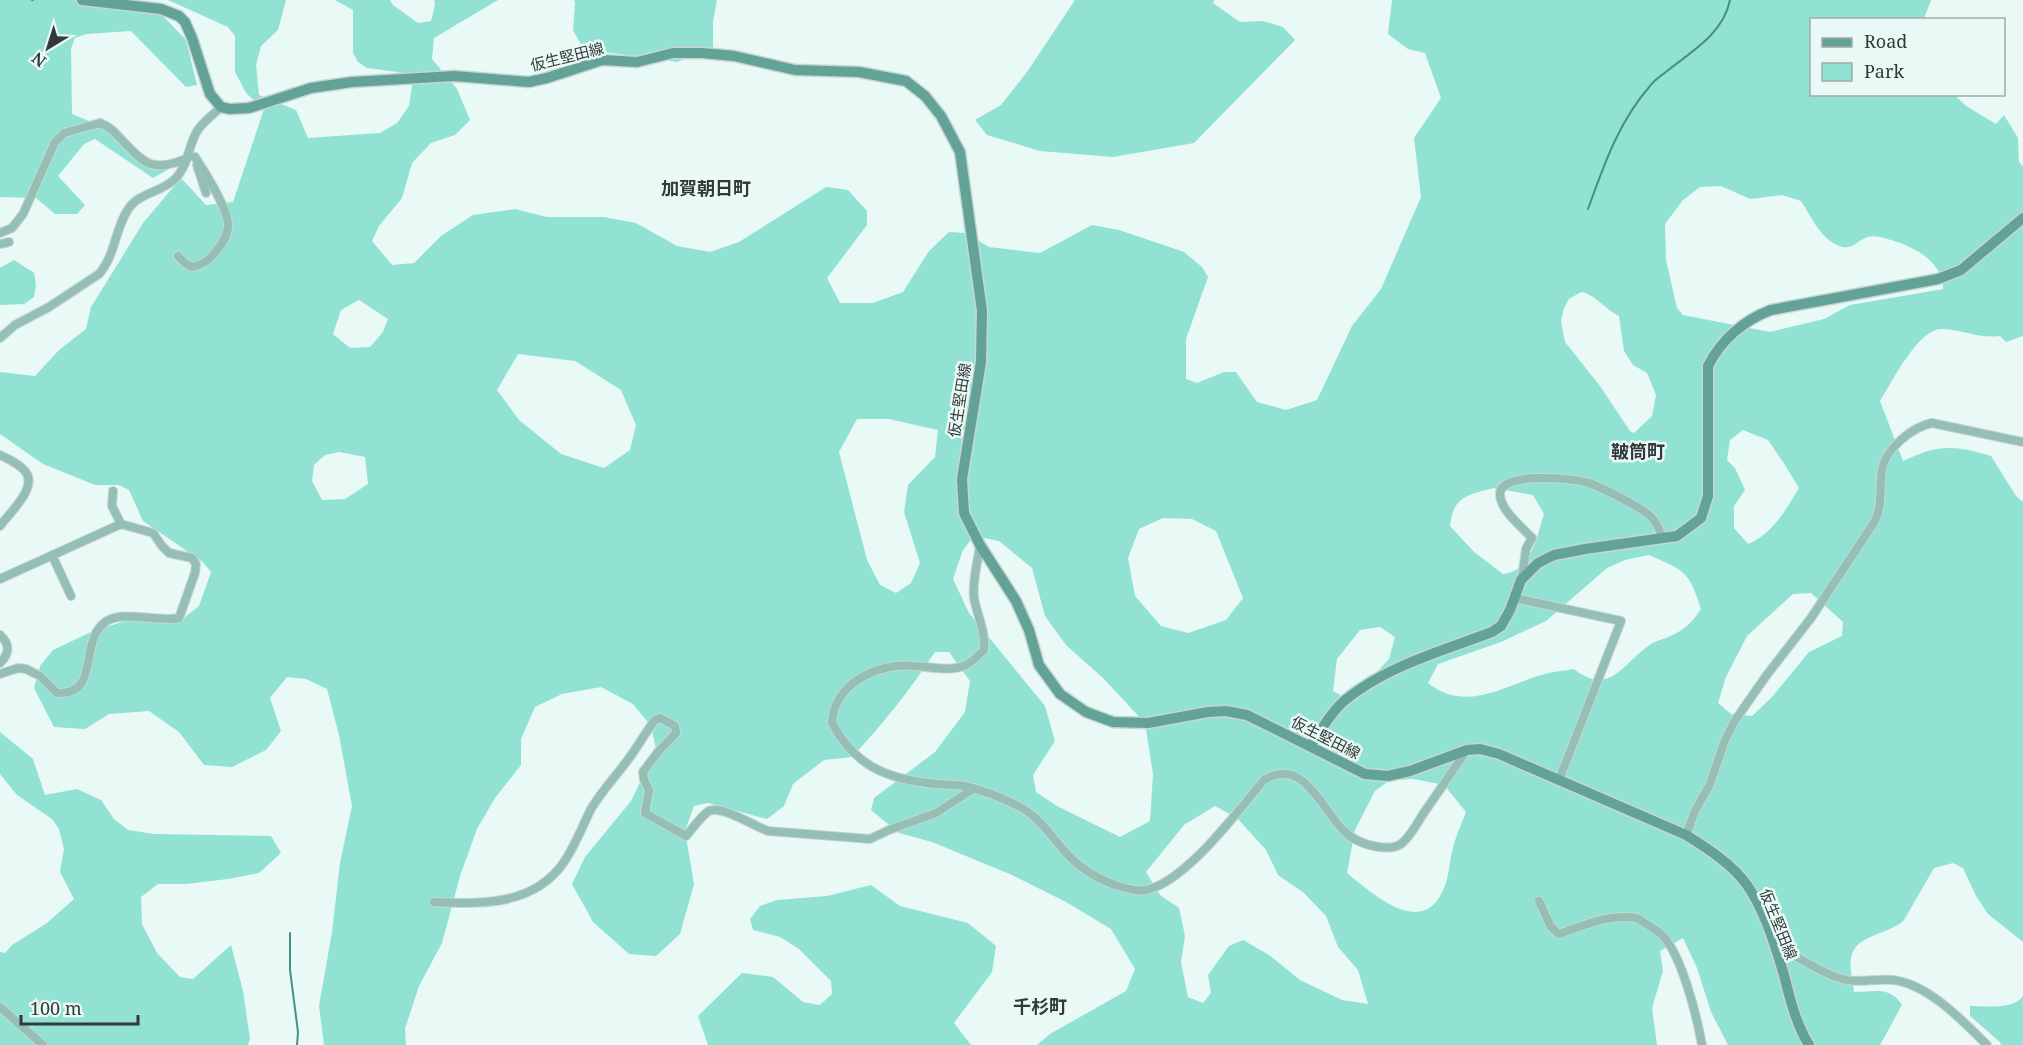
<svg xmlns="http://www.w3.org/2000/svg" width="2023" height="1045" font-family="'Noto Serif','Noto Sans JP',serif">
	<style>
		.green { fill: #91e2d2; fill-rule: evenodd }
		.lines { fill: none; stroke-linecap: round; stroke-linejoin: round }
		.stream { stroke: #469185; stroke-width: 2 }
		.street-casing { stroke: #c7d6d4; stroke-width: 10 }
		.secondary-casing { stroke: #c7d6d4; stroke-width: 13 }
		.street { stroke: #95beb5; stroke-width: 8 }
		.secondary { stroke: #63a397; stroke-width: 10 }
		.labels { text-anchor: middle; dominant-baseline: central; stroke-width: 5; stroke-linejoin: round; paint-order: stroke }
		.street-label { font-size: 15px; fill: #333938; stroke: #e8f9f6 }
		.quarter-label { font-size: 18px; font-weight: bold; fill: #333938; stroke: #e8f9f6 }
	</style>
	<rect width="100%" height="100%" fill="#e8f9f6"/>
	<path class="green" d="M 0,0 L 112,0 L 162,15 L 186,40 L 197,85 L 186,87 L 131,31 L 86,34 L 75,38 L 71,49 L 72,114 L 113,131 L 138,158 L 174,166 L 153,178 L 95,139 L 84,144 L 58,176 L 85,205 L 77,214 L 55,214 L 36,198 L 0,197 Z
		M 168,0 L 286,0 L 278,30 L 261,46 L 256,65 L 259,95 L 296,110 L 308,138 L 380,133 L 397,123 L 409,106 L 412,86 L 408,77 L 398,72 L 367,68 L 358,62 L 353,53 L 353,10 L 335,0 L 390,0 L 393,5 L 418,23 L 431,21 L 435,5 L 434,0 L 498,0 L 434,38 L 432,59 L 457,89 L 470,120 L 455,135 L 431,143 L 412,163 L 402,198 L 379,226 L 372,241 L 392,265 L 414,263 L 441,236 L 473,215 L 515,209 L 547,217 L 603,217 L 636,223 L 677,246 L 710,252 L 739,242 L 826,187 L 848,190 L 867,211 L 867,225 L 827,278 L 840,303 L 873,303 L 903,292 L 929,251 L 949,232 L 966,233 L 989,247 L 1040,253 L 1092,225 L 1119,230 L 1184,252 L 1202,267 L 1208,277 L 1186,339 L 1186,379 L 1197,383 L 1224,372 L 1236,372 L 1257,402 L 1286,410 L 1317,400 L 1352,326 L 1381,289 L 1421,197 L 1414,138 L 1441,98 L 1425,53 L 1408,49 L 1388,34 L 1392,0 L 1931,0 L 1924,19 L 1812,20 L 1812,94 L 1955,95 L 1966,106 L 1996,124 L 2004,115 L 2018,138 L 2019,162 L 2023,166 L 2023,336 L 2006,342 L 2000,336 C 1980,339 1961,329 1941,329 C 1917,330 1892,383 1880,401 L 1903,461 C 1938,444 1955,445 1991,456 L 2016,496 L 2023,502 L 2023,942 L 1988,914 L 1976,896 L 1963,868 L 1953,863 L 1934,868 L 1904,920 C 1889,935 1855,934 1851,958 C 1849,968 1853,982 1854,992 C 1874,992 1890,986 1902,1005 L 1880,1045 L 1728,1045 L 1711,1012 L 1697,968 L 1683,938 L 1660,951 L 1663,971 L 1652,1008 L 1657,1045 L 1037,1045 L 1050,1034 L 1126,991 L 1135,969 L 1111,929 L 1066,902 L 1012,875 L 932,842 L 899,833 L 871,810 L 874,798 L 935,752 L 965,712 L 970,681 L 949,652 L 935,652 C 910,690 883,724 852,757 L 824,760 L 793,784 L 784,806 L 767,819 L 708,803 L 694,806 L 685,831 L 694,884 L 680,934 L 656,956 L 629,954 L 593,922 L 572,884 L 585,857 L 631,801 L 656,749 L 651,726 L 633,704 L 601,687 L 562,694 L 535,707 L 521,739 L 521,765 L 495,798 L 477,829 L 460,876 L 442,943 L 419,986 L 405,1029 L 406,1045 L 324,1045 L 319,1006 L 332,932 L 340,863 L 352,806 L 339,735 L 327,689 L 306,679 L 287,677 L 270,698 L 281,731 L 266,750 L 232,767 L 204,765 L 179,732 L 149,711 L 109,714 L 85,729 L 54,727 L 34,688 L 40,666 L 53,650 L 91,632 L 131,619 L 180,621 L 199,606 L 211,572 L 203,562 L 143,521 L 129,490 L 119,485 L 95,485 L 43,464 L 0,434 L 0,372 L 35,376 L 59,350 L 86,329 L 91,307 L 119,262 L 143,223 L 181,178 L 206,205 L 233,202 L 264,109 L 246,93 L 235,72 L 235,36 L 228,27 ZM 1721,186 L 1750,199 L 1782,195 L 1801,201 C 1812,218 1820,238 1839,246 C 1853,251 1857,240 1868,237 C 1876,235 1883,238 1891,240 C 1915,247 1943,262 1943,289 L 1850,305 L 1824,319 L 1770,332 L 1683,315 L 1677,308 L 1666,260 L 1665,224 L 1683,200 L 1700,187 ZM 1581,292 C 1595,294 1606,310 1619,316 L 1624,351 L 1633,365 L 1647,373 L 1656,395 L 1652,416 L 1634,433 L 1630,431 L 1600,386 L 1565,342 L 1561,321 L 1564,308 L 1569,299 ZM 359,300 L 388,319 L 383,332 L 370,347 L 350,348 L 333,334 L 341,310 ZM 518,354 L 575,361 L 621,390 L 636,425 L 630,450 L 604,468 L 561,454 L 519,420 L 497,390 ZM 857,419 L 889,419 L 938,430 L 935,457 L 908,485 L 904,512 L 920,563 L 911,583 L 896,593 L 880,585 L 867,560 L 839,452 ZM 1743,430 L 1768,440 L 1785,465 L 1799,488 C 1786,510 1772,534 1748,544 L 1734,528 L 1734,506 L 1745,490 L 1735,468 L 1727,460 L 1730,440 ZM 339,452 L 365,457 L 368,484 L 345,499 L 322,500 L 312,481 L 314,465 L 325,455 ZM 1493,488 L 1533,495 L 1544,514 C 1537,536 1531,572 1503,574 L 1474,552 L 1450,526 C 1453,496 1468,495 1493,488 ZM 1163,518 L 1192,519 L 1216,531 L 1243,598 L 1226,620 L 1188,633 L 1161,626 L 1135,596 L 1128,558 L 1139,529 ZM 974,536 L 999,541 L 1032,568 L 1045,616 L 1066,645 L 1103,678 L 1145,723 L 1153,774 L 1150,821 L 1120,837 L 1057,806 L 1036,792 L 1033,775 L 1055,741 L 1045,706 L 969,613 L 953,579 L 963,550 ZM 1649,555 C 1685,571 1689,571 1701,609 C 1691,624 1683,631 1666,638 C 1660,640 1653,642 1648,646 C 1623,664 1609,697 1574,669 C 1562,671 1549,672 1538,676 C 1500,688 1464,712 1428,683 L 1438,664 L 1501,642 L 1546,621 L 1607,568 L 1625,560 ZM 1811,593 L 1843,622 L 1842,636 L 1809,652 L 1772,697 L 1752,716 L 1731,714 L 1718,703 L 1726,677 L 1747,636 L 1793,594 ZM 1380,627 L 1395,637 L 1389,659 L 1357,693 L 1345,698 L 1333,691 L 1337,659 L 1360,630 ZM 1414,779 L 1444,785 L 1466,812 C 1461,825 1455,838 1452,852 C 1449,863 1449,877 1444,888 C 1423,940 1373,894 1347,873 L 1355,830 L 1375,791 L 1390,780 ZM 1215,806 L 1237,818 L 1266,850 L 1278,875 L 1304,893 L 1326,916 L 1338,947 L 1358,970 L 1368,1004 L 1342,1000 L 1300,980 L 1269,955 L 1243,940 L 1229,946 L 1208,975 L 1211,993 L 1203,1003 L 1188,997 L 1181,962 L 1185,936 L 1179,908 L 1160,895 L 1146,872 L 1184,825 Z
		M 574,0 L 717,0 L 713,22 L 713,48 L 677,62 L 637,56 L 584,50 L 573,30 L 575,3 Z
		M 1075,0 L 1214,0 L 1213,3 L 1240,22 L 1263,21 L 1283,27 L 1295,40 L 1194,143 L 1113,157 L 1040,151 L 987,135 L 975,120 L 1001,105 L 1027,72 Z
		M 14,260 L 34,273 L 36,285 L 34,297 L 24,304 L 0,305 L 0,268 Z
		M 0,732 L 33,759 L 45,795 L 77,789 L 101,800 L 114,819 L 128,830 L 154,834 L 271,836 L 281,853 L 259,873 L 228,879 L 186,884 L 158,884 L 141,897 L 142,924 L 157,953 L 180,977 L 193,979 L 231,945 L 243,991 L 250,1039 L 248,1045 L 0,1045 L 0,952 L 5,953 L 12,945 L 47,923 L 74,899 L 60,872 L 64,849 L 59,829 L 52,819 L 17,795 L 0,774 Z
		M 871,885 L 900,906 L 968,923 L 996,946 L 992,972 L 954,1023 L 971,1045 L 708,1045 L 698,1016 L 742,973 L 773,977 L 803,1002 L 820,1005 L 832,994 L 831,981 L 799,949 L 780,937 L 753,930 L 750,919 L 760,906 L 777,900 L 827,896 Z
		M 2023,996 L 2023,1045 L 2000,1045 L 2001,1043 L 1970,1016 L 1970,1006 C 1986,1006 2013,1010 2023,996 Z"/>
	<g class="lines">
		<path class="stream" d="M 32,0 L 33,0
			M 1588,209 C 1604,165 1619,121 1650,86 C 1655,79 1661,76 1667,71 C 1692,51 1723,34 1730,0
			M 290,933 L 290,970 L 298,1032 L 297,1045"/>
		<defs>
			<path id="street" d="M 197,165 L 206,193
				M 0,233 L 12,228 L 23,214 L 55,142 L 64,133 L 100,123 C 108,126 113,130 119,137 C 144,163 151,174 188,158
				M 0,244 L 9,242
				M 178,256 L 186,264 L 192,267 C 205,264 210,259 218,249 C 224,241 229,233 228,223 C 226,206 205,172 195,157
				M 0,338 L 15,325 L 49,307 L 99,274 C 115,256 115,230 127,211 C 138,192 161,193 175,179 C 188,166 188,148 196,133 C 201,123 213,115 221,107
				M 0,455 C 8,459 18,463 24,470 C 40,486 10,512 0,526
				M 113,491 L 112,506 L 121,524
				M 980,545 C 978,562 972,580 974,598 C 977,615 986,632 984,650 C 979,655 972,662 966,665 C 950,672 932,667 915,666 C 885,663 849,676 836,705 C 833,711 833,717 832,723 C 854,764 884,778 928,783 C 940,785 952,784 964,786 C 983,790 1003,798 1020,807 C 1041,818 1052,838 1068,855 C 1082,870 1103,882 1122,887 C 1130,889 1137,892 1145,890 C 1184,884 1238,811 1264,780 C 1302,756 1321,807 1342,829 C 1352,840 1365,845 1379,847 C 1386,848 1395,848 1401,844 C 1410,837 1417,824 1423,814 C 1438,793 1452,771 1467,750
				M 52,555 L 71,596
				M 1522,578 L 1526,549 L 1532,538 C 1521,526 1500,510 1500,494 C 1500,471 1574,478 1588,483 C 1600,486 1646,510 1652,518 C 1657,523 1660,532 1663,538
				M 0,579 L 121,524 L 153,533 L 162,546 L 169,553 L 192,558 L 196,564 L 195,573 L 179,618 C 158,623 119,608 103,624 C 79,646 100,695 57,693 L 40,676 L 26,669 L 18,668 L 0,674
				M 1514,598 L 1621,621 L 1559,780
				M 0,635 C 10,644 10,653 0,663
				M 1686,835 L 1695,811 L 1710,784 L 1725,740 L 1734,722 L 1766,676 L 1811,618 L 1875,521 C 1883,504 1879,488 1882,470 C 1885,449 1912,427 1932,423 L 2023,442
				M 1539,901 L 1551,927 L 1559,934 C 1582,926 1611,913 1636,918 C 1640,919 1644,923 1648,925 C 1652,928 1656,930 1660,933 C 1681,951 1697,1017 1702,1045
				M 434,902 C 481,905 535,905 564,862 C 575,846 582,827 591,809 C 601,792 615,777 627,761 C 637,748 645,733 655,720 L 660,718 L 675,726 L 676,733 L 658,752 L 643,772 L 644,780 L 649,790 L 645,813 L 686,836 C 693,828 701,816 709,811 C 722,805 754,826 768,831 L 870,839 L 889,830 L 936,813 L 973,789
				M 1775,946 C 1799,956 1818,972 1842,979 C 1859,984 1875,978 1893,980 C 1928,984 1963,1021 1987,1045
				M 0,1007 L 43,1045"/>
			<path id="secondary" d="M 82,0 L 161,9 L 179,16 L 185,22 L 192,38 L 210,94 L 221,107 L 230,109 L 249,108 L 311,88 L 352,82 L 454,76 L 529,82 L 547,78 L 602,60 L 637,62 L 673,53 L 702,53 L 734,56 L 795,70 L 859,72 L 906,81 L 925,96 L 941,116 L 960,152 L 982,311 L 981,362 L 962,479 L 964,513 L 980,545 L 1016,601 L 1029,630 L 1039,665 L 1060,694 L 1086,712 L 1113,722 L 1148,723 L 1208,712 L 1226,711 L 1247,715 L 1365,774 L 1388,776 L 1410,771 L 1467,750 L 1480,749 L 1499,754 L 1686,835 C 1707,848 1732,864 1747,885 C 1765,911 1775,945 1784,975 C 1790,999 1796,1024 1809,1045
				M 1310,746 C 1321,731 1330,713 1344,701 C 1386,666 1442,651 1492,632 L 1501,626 L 1510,610 L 1521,580 L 1538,563 L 1554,555 L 1585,549 L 1677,536 L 1701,518 L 1708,496 L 1708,366 C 1721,340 1744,320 1771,310 L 1938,279 L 1961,270 L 2023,218"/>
		</defs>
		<use href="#street" class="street-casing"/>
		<use href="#secondary" class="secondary-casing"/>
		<use href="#street" class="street"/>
		<use href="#secondary" class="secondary"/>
	</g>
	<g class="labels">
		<g class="street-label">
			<text transform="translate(567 56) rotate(-14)">仮生堅田線</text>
			<text transform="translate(959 400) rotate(-81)">仮生堅田線</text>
			<text transform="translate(1326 737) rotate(27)">仮生堅田線</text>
			<text transform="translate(1779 924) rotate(68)">仮生堅田線</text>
		</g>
		<g class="quarter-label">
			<text x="706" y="188">加賀朝日町</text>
			<text x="1638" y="451">鞁筒町</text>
			<text x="1040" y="1006">千杉町</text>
		</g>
	</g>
	<rect x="1810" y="18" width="195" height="78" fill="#e8f9f6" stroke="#a0acaa" stroke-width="1.5"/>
	<rect x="1822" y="38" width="30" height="9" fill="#63a397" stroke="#a0acaa" stroke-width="1.5"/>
	<text x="1864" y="48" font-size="18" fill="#333938">Road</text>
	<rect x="1822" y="63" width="30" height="18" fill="#91e2d2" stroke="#a0acaa" stroke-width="1.5"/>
	<text x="1864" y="78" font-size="18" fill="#333938">Park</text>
	<g transform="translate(48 48) rotate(218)" stroke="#e8f9f6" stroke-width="4.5" paint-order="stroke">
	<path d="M0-4.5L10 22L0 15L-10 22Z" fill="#333938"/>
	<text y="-9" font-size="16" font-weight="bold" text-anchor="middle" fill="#333938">N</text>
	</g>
	<path d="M21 1015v9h117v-9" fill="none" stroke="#333938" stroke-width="3"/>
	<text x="30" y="1015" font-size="18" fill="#333938" stroke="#e8f9f6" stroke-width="4.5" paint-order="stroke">100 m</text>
</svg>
